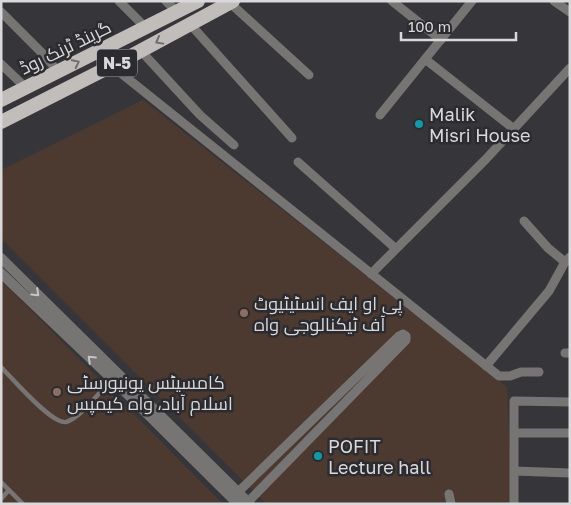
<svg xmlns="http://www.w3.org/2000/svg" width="571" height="505" font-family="'Golos Text',Cairo,sans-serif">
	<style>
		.education { fill: #4c3a31 }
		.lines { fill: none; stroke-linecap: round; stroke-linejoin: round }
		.service { stroke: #767573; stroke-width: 4.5 }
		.minor { stroke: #767573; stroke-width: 9 }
		.tertiary { stroke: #767573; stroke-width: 10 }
		.trunk { stroke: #c0bdba; stroke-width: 14 }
		.oneway { stroke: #6f6d6e }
		.oneway2 { stroke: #c5c5c6 }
		.culture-dot { fill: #0f9aa8; stroke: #2c2c30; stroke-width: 2 }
		.education-dot { fill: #8d6e63; stroke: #2c2c30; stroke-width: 2 }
		.labels { text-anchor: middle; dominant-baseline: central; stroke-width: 5; stroke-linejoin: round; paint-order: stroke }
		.shield { fill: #2c2c30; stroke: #a5a5a8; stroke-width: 1 }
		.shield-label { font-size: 16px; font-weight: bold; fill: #d9d9db }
		.street-label { font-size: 18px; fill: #d9d9db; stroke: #2c2c30 }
		.poi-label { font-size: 18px; fill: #d9d9db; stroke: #2c2c30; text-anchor: start }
	</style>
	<rect width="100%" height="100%" fill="#36363a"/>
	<path class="education" d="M 143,100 L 507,387 L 512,504 L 266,504 L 1,238 L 1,170 Z
		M 1,280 L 223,504 L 1,504 Z"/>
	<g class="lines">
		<path class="service" d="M 1,367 C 12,378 52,425 66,422 C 81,418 101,390 112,379
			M 1,482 L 23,504
			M 1,499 L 9,490"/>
		<path class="minor" d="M 119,1 L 146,28
			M 166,1 L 177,12
			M 392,1 L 441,40
			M 554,1 L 570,12
			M 230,3 L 309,75
			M 1,12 L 47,58 L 58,72
			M 190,24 L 292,138
			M 141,51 L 200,115 L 234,145
			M 425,59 L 514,129
			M 1,64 L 25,87
			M 112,66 L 499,376 L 510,376 L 521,372 L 539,372
			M 380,115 L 472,1
			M 298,162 L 395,248
			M 524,221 L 548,248 L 565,262
			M 371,274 L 486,159 L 570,68
			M 565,353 L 570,353
			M 486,366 L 549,291 L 565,262 L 570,257
			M 514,433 L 570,433
			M 514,471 L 570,473
			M 449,494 L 451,504
			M 234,496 L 399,336 L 403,334 L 406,336 L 406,340 L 246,504
			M 514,504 L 514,401 L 570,402"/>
		<path class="tertiary" d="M 1,258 L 250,504
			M 1,273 L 112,379 L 238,504"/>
		<path class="trunk" d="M 1,100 L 198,1
			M 1,122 L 131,56 L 233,1"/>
	</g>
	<defs><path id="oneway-chevron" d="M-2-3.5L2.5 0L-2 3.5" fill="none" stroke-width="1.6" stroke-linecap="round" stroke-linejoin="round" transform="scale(1.25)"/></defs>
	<g class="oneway">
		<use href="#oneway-chevron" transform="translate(159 41) rotate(151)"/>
		<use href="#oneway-chevron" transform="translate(76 63) rotate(-26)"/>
	</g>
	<g class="oneway2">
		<use href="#oneway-chevron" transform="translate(36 293) rotate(44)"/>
		<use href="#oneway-chevron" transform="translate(91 359) rotate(-136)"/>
	</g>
	<g class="culture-dot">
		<circle cx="419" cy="124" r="5"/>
		<circle cx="318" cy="456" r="5"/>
	</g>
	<g class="education-dot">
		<circle cx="244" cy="313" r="5"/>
		<circle cx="57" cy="392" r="5"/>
	</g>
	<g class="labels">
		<rect class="shield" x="97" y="49.5" width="40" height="27" rx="4"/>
		<g class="shield-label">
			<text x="117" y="63">N-5</text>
		</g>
		<g class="street-label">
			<text transform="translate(65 47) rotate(-26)">گرینڈ ٹرنک روڈ</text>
		</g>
		<g class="poi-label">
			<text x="429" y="114">Malik<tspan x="429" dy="21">Misri House</tspan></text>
			<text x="254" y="303">پی او ایف انسٹیٹیوٹ<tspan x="254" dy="21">آف ٹیکنالوجی واہ</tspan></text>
			<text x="67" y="382">کامسیٹس یونیورسٹی<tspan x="67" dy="21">اسلام آباد، واہ کیمپس</tspan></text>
			<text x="328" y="446">POFIT<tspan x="328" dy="21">Lecture hall</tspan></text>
		</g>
	</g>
	<rect width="571" height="505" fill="none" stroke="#d9d9db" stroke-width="5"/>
	<path d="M401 32v8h115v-8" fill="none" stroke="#d9d9db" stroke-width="2.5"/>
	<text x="408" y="32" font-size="15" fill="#d9d9db" stroke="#2c2c30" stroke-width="4" paint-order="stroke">100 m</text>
</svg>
